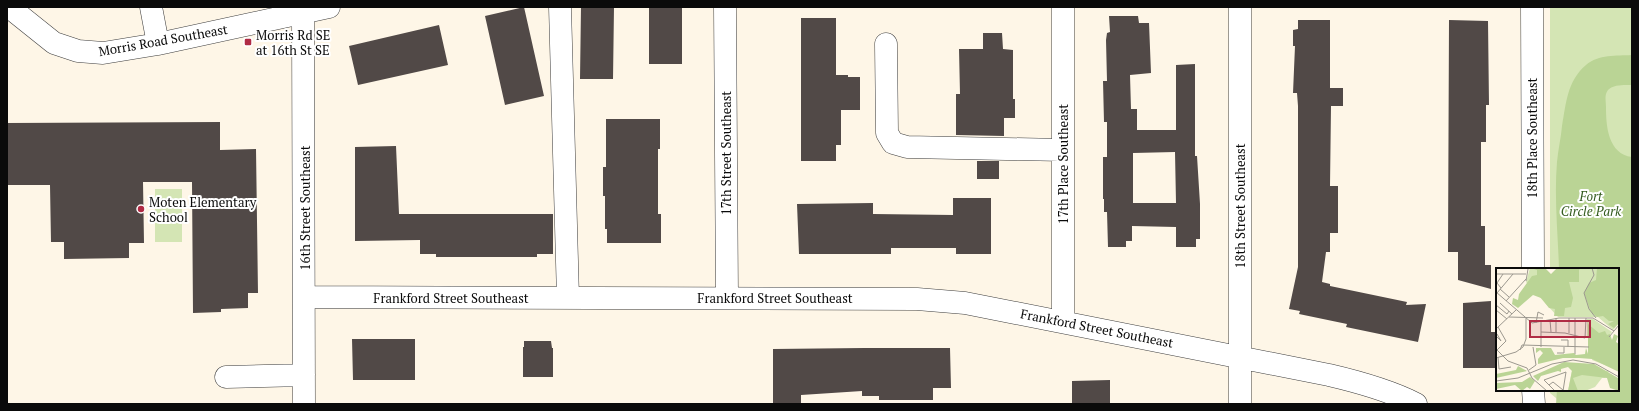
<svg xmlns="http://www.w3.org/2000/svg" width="1639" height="411" font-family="'PT Serif',serif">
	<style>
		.green { fill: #d4e5b4 }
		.forest { fill: #bad495 }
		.building { fill: #514947; fill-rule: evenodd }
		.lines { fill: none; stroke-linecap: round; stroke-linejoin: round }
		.minor-casing { stroke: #3d3d3d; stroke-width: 23 }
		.minor { stroke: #fff; stroke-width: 22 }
		.poi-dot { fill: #b02b44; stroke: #fff; stroke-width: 1.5 }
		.labels { text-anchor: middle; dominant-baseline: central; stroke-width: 4; stroke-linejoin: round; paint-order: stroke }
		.poi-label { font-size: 13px; fill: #0a0a0a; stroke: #fff; text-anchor: start }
		.street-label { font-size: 13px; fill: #0a0a0a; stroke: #fff }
		.park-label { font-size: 13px; font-style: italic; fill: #345c1f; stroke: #fff }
		.inset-road { fill: none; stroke: #9c988f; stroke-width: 1 }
		.view { fill: #b02b44; fill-opacity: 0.15; stroke: #b02b44; stroke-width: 2 }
		.inset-edge { fill: none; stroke: #0a0a0a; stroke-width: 2 }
	</style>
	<rect width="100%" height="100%" fill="#fef6e7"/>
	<path class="green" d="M 1550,7 L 1632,7 L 1632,404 L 1563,404 L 1550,393 L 1550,390 L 1618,390 L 1618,269 L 1550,269 Z
		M 155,189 L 182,189 L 182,242 L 155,242 Z"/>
	<path class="forest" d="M 1632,55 L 1632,85 C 1625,85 1614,84 1608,90 C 1604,95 1606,101 1606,107 C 1606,126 1608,154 1632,157 L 1632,404 L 1556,404 L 1557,390 L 1618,390 L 1618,269 L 1559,269 C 1558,234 1554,198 1557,162 C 1558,150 1561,138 1562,126 C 1566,104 1567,81 1586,65 C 1599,54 1616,56 1632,55 Z"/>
	<path class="building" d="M 524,7 L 544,96 L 505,105 L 485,16 Z
		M 581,7 L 614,7 L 613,79 L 580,79 Z
		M 649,7 L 682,7 L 682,64 L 649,64 Z
		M 1109,16 L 1138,16 L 1139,23 L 1149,23 L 1151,73 L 1130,75 L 1131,109 L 1137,109 L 1137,130 L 1176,130 L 1176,65 L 1195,64 L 1195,156 L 1197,156 L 1200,204 L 1200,239 L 1196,239 L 1196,247 L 1176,247 L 1176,227 L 1132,226 L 1132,241 L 1126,241 L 1126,247 L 1108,247 L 1107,212 L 1104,212 L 1104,199 L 1103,199 L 1103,157 L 1107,157 L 1107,122 L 1104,122 L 1103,81 L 1107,81 L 1106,40 L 1107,33 L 1110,32 ZM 1175,152 L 1176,203 L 1133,203 L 1133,153 Z
		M 801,18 L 836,18 L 836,75 L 848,75 L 848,77 L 860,77 L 860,110 L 841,110 L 841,145 L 836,145 L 836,161 L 801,161 Z
		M 1298,20 L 1330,20 L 1330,88 L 1343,88 L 1343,106 L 1331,106 L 1330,186 L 1338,186 L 1338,233 L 1330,233 L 1330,252 L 1326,252 L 1322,282 L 1330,284 L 1330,286 L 1407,302 L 1406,305 L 1426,304 L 1418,342 L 1346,327 L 1347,324 L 1299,314 L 1300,311 L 1289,309 L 1298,267 L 1298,106 L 1297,93 L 1293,93 L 1295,46 L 1293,46 L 1293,30 L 1298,29 Z
		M 1449,20 L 1488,21 L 1489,105 L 1486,105 L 1486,142 L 1481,142 L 1481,226 L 1485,226 L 1485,265 L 1491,265 L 1491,289 L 1458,280 L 1458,252 L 1448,252 Z
		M 439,25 L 448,65 L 358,85 L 349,46 Z
		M 983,33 L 1002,33 L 1003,49 L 1013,50 L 1013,99 L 1015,99 L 1015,118 L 1004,118 L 1004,136 L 956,135 L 956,94 L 960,94 L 959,49 L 983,49 Z
		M 606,119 L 660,119 L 660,149 L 658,149 L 658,214 L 661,214 L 661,243 L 607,243 L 607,229 L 605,229 L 605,196 L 603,196 L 603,167 L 606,167 Z
		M 220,122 L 220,150 L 256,149 L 258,293 L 248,293 L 248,308 L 221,309 L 221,312 L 193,313 L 192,182 L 143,182 L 144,243 L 129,243 L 129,258 L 64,259 L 64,242 L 51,242 L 50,185 L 7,185 L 7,123 Z
		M 396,146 L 399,214 L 553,214 L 553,254 L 537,254 L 537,257 L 436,257 L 436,254 L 420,254 L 420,240 L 355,241 L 355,147 Z
		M 977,161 L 999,161 L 999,179 L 977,179 Z
		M 953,198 L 991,198 L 991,254 L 956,254 L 956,248 L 891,248 L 891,254 L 799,254 L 797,204 L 873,203 L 873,214 L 953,215 Z
		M 1491,301 L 1491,332 L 1495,332 L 1496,368 L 1463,368 L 1463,303 Z
		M 352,339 L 415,339 L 415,380 L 353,380 Z
		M 524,341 L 551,341 L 552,348 L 553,348 L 553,377 L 523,377 L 523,347 L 524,347 Z
		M 864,348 L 950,348 L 951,388 L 933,388 L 933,400 L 879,400 L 879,396 L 862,396 L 862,391 L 801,395 L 801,404 L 773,404 L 773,349 Z
		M 1110,380 L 1110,404 L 1072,404 L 1072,381 Z"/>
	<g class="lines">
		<defs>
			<path id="minor" d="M 9,7 L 54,43 L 78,51 L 103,53 L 158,44 L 329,7
				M 151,7 L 158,44
				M 560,7 L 568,298
				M 725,7 L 727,298
				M 1063,7 L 1063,321
				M 1240,7 L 1240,404
				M 1532,7 L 1533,269
				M 303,13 L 304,404
				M 886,44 L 887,133 L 893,143 L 907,147 L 1063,150
				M 305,297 L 917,299 L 965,303 L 1329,375 C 1359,382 1389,390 1416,404
				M 226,377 L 304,375
				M 1533,390 L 1534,404"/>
		</defs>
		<use href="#minor" class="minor-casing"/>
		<use href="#minor" class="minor"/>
	</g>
	<g class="poi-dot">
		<rect x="244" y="38" width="8" height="8" rx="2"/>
		<circle cx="141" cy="209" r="4"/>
	</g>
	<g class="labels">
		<g class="poi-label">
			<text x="256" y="35">Morris Rd SE<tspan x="256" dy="15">at 16th St SE</tspan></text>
			<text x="149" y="202">Moten Elementary<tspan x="149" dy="15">School</tspan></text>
		</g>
		<g class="street-label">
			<text transform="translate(163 40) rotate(-10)">Morris Road Southeast</text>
			<text transform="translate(1532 138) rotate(-90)">18th Place Southeast</text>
			<text transform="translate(726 153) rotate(-90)">17th Street Southeast</text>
			<text transform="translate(1063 164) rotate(-90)">17th Place Southeast</text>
			<text transform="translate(1240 206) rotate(-90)">18th Street Southeast</text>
			<text transform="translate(305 208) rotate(-90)">16th Street Southeast</text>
			<text x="451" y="298">Frankford Street Southeast</text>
			<text x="775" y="298">Frankford Street Southeast</text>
			<text transform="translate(1097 328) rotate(11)">Frankford Street Southeast</text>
		</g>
		<g class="park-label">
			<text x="1591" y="196">Fort<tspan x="1591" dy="15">Circle Park</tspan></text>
		</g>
	</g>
	<g transform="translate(1496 268)">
		<rect width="123" height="123" fill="#fef6e7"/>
		<path d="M 34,0 L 43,0 L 53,12 L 63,0 L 123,0 L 123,55 L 117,62 L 102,49 L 62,49 L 30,14 ZM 91,51 L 97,51 L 116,64 L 111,70 L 114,99 L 96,92 L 97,74 L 91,68 ZM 73,99 L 113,103 L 109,110 L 106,110 L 99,119 L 89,123 L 72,123 L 76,102 Z" fill="#d4e5b4"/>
		<path d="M 35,0 L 49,0 L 55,6 L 61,0 L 85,0 L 83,2 L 83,14 L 73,14 L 77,30 L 75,39 L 69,40 L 68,48 L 58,48 L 59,41 L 53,40 L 45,30 L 37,27 L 22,40 L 16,36 L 17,30 L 22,32 L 23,26 L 36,8 L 41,7 L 41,2 ZM 101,0 L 123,0 L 123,55 L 118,60 L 112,56 L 118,53 L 113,53 L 107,48 L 101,49 L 95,44 L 88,25 L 93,15 L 100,12 ZM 92,56 L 103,65 L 109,63 L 111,67 L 114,66 L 116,72 L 118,66 L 122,68 L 120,74 L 123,76 L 123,104 L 96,91 L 83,90 L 67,90 L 42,96 L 42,91 L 47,85 L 44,82 L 40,85 L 40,80 L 55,80 L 59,87 L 78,85 L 80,87 L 89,86 L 90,80 L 92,86 ZM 68,94 L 98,96 L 122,110 L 123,123 L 114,120 L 111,110 L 86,107 L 77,110 L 82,123 L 72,123 L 76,103 L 72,99 L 65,101 L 65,104 L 62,103 L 45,108 L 42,113 L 37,108 ZM 22,98 L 31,103 L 0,110 L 0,106 L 20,102 ZM 34,109 L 39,113 L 34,121 L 31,119 L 26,123 L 19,117 L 0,121 L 0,115 L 26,114 Z" fill="#bad495"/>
		<path class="inset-road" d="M 96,0 L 98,7 L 88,25 L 93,41 L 100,50M 0,6 L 30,6M 30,13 L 32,1M 5,20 L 1,15 L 7,6M 4,21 L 13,29M 0,24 L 36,55 L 63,50 L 97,50 L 118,63M 1,25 L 17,6M 10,33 L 30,11M 4,35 L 16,46M 0,37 L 11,46 L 13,43M 0,42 L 11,51M 13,49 L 47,50M 60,50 L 60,64M 73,50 L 73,65M 79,50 L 79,86M 54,52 L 55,64M 45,54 L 45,79M 40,55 L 42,44 L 48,47M 1,60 L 20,42M 45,64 L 69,65 L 89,70 L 90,50M 0,68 L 5,73 L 1,66M 113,69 L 123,57M 65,72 L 72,72 L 72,79M 0,81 L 12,93 L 31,100 L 36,110 L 51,123M 1,82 L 10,73 L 2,59M 24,82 L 26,77 L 93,79M 61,85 L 68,85 L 68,79M 2,89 L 3,101 L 15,99M 0,90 L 20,84 L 27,79 L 30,71 L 30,50M 33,102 L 40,97 L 37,79M 0,113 L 22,110 L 56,96 L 77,92 L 100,96 L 123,109M 53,117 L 57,114 L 67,122M 59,123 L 48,112 L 70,104 L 67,123"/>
		<path class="view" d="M 34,53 L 94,53 L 94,69 L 34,69 Z"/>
		<rect width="123" height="123" class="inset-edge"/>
	</g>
	<rect width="1639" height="411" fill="none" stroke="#0a0a0a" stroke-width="16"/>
</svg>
